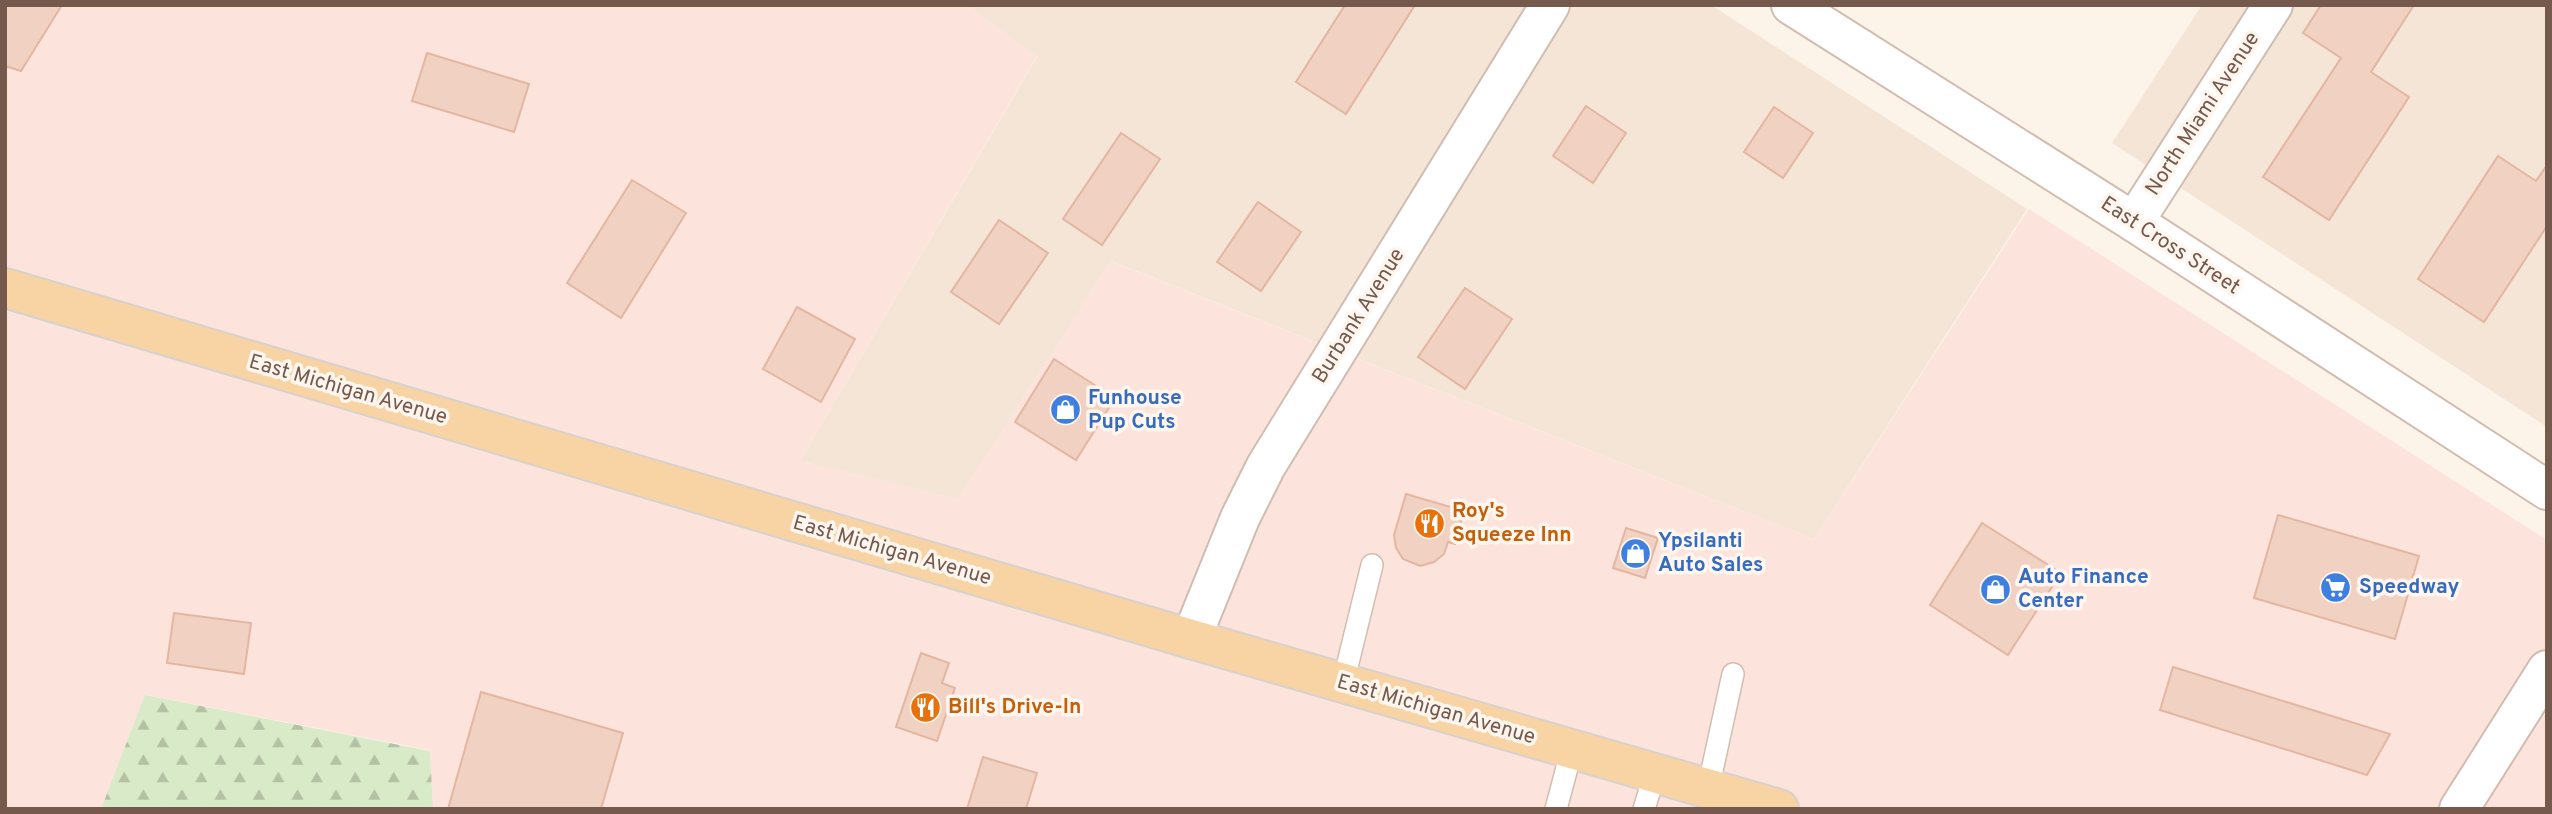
<svg xmlns="http://www.w3.org/2000/svg" width="2552" height="814" font-family="Overpass,sans-serif">
	<style>
		.residential { fill: #f4e5d7 }
		.commercial { fill: #fce4dd }
		.forest { fill: url(#forest-firs) }
		.building { fill: #f1d1c1; stroke: #e3b6a2; stroke-width: 2 }
		.lines { fill: none; stroke-linecap: round; stroke-linejoin: round }
		.lane-casing { stroke: #d0bdb1; stroke-width: 24 }
		.street-casing { stroke: #d0bdb1; stroke-width: 42 }
		.secondary-casing { stroke: #d3bcaf; stroke-width: 42 }
		.primary-casing { stroke: #d9d1cd; stroke-width: 42 }
		.lane { stroke: #fff; stroke-width: 21 }
		.street { stroke: #fff; stroke-width: 38 }
		.secondary { stroke: #fff; stroke-width: 38 }
		.primary { stroke: #f8d3a4; stroke-width: 38 }
		.labels { text-anchor: middle; dominant-baseline: central; stroke-width: 7; stroke-linejoin: round; paint-order: stroke }
		.street-label { font-size: 21px; fill: #76594d; stroke: #fff7ef }
		.shop-label { font-size: 21px; font-weight: bold; fill: #366cbe; stroke: #fff7ef; text-anchor: start }
		.food-label { font-size: 21px; font-weight: bold; fill: #c56008; stroke: #fff7ef; text-anchor: start }
	</style>
	<defs>
		<pattern id="forest-firs" width="22" height="20" patternUnits="userSpaceOnUse" patternTransform="scale(1.75)"><rect width="22" height="20" fill="#d8eac7"/><path d="M5 1l3.5 6h-7zM16 11l3.5 6h-7z" fill="#b4c1a4"/></pattern>
	</defs>
	<rect width="100%" height="100%" fill="#fcf3e9"/>
	<path class="residential" d="M 967,5 L 1711,5 L 2027,209 L 1814,539 L 1111,261 L 958,499 L 800,461 L 1037,57 Z
		M 2202,5 L 2547,5 L 2547,427 L 2112,143 Z"/>
	<path class="commercial" d="M 5,5 L 967,5 L 1037,56 L 800,461 L 958,499 L 1110,261 L 1814,539 L 2029,209 L 2547,540 L 2547,809 L 433,809 L 430,750 L 146,695 L 101,809 L 5,809 Z"/>
	<path class="forest" d="M 145,695 L 430,751 L 433,809 L 101,809 Z"/>
	<path class="building" d="M 5,5 L 62,5 L 21,71 L 5,66 Z
		M 1345,5 L 1415,5 L 1346,114 L 1296,82 Z
		M 2321,5 L 2414,5 L 2371,72 L 2409,97 L 2329,220 L 2263,177 L 2341,58 L 2303,33 Z
		M 427,53 L 529,84 L 514,132 L 412,101 Z
		M 1586,106 L 1626,133 L 1593,183 L 1553,156 Z
		M 1774,107 L 1813,133 L 1783,178 L 1744,152 Z
		M 1121,133 L 1160,159 L 1102,245 L 1063,219 Z
		M 2498,156 L 2536,181 L 2547,165 L 2547,226 L 2484,322 L 2418,279 Z
		M 632,180 L 686,213 L 621,318 L 567,283 Z
		M 1258,202 L 1301,232 L 1261,291 L 1217,262 Z
		M 999,220 L 1048,253 L 999,324 L 951,292 Z
		M 1465,288 L 1512,319 L 1465,389 L 1418,357 Z
		M 797,307 L 855,339 L 821,402 L 763,369 Z
		M 1054,359 L 1115,398 L 1076,460 L 1015,422 Z
		M 1406,494 L 1464,511 L 1455,544 L 1448,542 L 1444,554 L 1434,562 L 1420,566 L 1403,559 L 1396,548 L 1394,535 Z
		M 2278,515 L 2419,556 L 2395,639 L 2254,598 Z
		M 1982,523 L 2061,573 L 2008,655 L 1930,605 Z
		M 1626,528 L 1658,538 L 1645,578 L 1613,568 Z
		M 174,613 L 251,623 L 244,674 L 167,663 Z
		M 921,653 L 949,663 L 942,683 L 955,688 L 937,741 L 896,727 Z
		M 2173,667 L 2335,717 L 2390,734 L 2367,775 L 2160,710 Z
		M 481,692 L 623,733 L 601,809 L 448,809 Z
		M 983,757 L 1037,773 L 1026,809 L 967,809 Z"/>
	<g class="lines">
		<defs>
			<path id="lane" d="M 1343,683 L 1372,565
				M 1708,789 L 1733,674
				M 1556,809 L 1572,749
				M 1644,809 L 1655,773"/>
			<path id="street" d="M 2134,222 L 2273,5
				M 1191,639 L 1240,518 L 1266,466 L 1550,5"/>
			<path id="secondary" d="M 1791,5 L 2134,222 L 2547,490
				M 2459,809 L 2547,670"/>
			<path id="primary" d="M 5,288 L 1191,639 L 1779,809"/>
		</defs>
		<use href="#lane" class="lane-casing"/>
		<use href="#street" class="street-casing"/>
		<use href="#secondary" class="secondary-casing"/>
		<use href="#primary" class="primary-casing"/>
		<use href="#lane" class="lane"/>
		<use href="#street" class="street"/>
		<use href="#secondary" class="secondary"/>
		<use href="#primary" class="primary"/>
	</g>
	<defs>
		<symbol id="shop-disc" viewBox="-11 -11 22 22"><circle r="9.5" fill="#3f7fe0" stroke="#fff7ef"/><path d="M-5-2.5h2.3a2.7 3.5 0 0 1 5.4 0H5L5.5 6h-11ZM-1.5-2.5h3a1.5 2.3 0 0 0-3 0Z" fill="#fff"/></symbol>
		<symbol id="restaurant-disc" viewBox="-11 -11 22 22"><circle r="9.5" fill="#e8710a" stroke="#fff7ef"/><path d="M-5-6h1v4h1v-4h1v4h1v-4h1v5L-1.5 .5V6h-2V.5L-5-1ZM5-6V6H3V1.5H1.5Q1.5-4 5-6Z" fill="#fff"/></symbol>
		<symbol id="supermarket-disc" viewBox="-11 -11 22 22"><circle r="9.5" fill="#3f7fe0" stroke="#fff7ef"/><path d="M-6-5.5h2.5l.6 2H6L4.5 2H-2.5L-4.4-4H-6ZM-1.5 3.2a1.3 1.3 0 1 0 .1 0ZM3 3.2a1.3 1.3 0 1 0 .1 0Z" fill="#fff"/></symbol>
	</defs>
	<g fill-rule="evenodd">
		<use href="#shop-disc" x="1048" y="392" width="35" height="35"/>
		<use href="#restaurant-disc" x="1412" y="506" width="35" height="35"/>
		<use href="#shop-disc" x="1618" y="536" width="35" height="35"/>
		<use href="#supermarket-disc" x="2318" y="570" width="35" height="35"/>
		<use href="#shop-disc" x="1978" y="572" width="35" height="35"/>
		<use href="#restaurant-disc" x="908" y="690" width="35" height="35"/>
	</g>
	<g class="labels">
		<g class="street-label">
			<text transform="translate(2203 114) rotate(-57)">North Miami Avenue</text>
			<text transform="translate(2170 246) rotate(33)">East Cross Street</text>
			<text transform="translate(1359 316) rotate(-58)">Burbank Avenue</text>
			<text transform="translate(348 390) rotate(16)">East Michigan Avenue</text>
			<text transform="translate(892 551) rotate(16)">East Michigan Avenue</text>
			<text transform="translate(1436 710) rotate(16)">East Michigan Avenue</text>
		</g>
		<g class="shop-label">
			<text x="1088" y="398">Funhouse<tspan x="1088" dy="24">Pup Cuts</tspan></text>
			<text x="1658" y="541">Ypsilanti<tspan x="1658" dy="24">Auto Sales</tspan></text>
			<text x="2018" y="577">Auto Finance<tspan x="2018" dy="24">Center</tspan></text>
			<text x="2359" y="587">Speedway</text>
		</g>
		<g class="food-label">
			<text x="1452" y="511">Roy's<tspan x="1452" dy="24">Squeeze Inn</tspan></text>
			<text x="948" y="707">Bill's Drive-In</text>
		</g>
	</g>
	<rect width="2552" height="814" fill="none" stroke="#76594d" stroke-width="14"/>
</svg>
